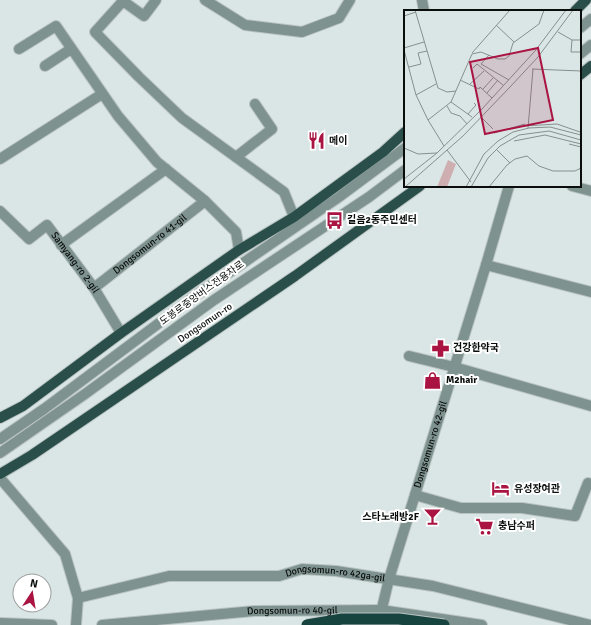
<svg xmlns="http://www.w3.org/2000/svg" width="591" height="625" font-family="Signika,'Noto Sans KR',sans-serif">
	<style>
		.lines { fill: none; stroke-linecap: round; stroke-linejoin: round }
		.service-casing { stroke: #b9c3c2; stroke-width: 12 }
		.minor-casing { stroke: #b9c3c2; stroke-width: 12 }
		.tertiary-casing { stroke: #b9c3c2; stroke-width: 12 }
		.primary-casing { stroke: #b9c3c2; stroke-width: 12 }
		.service { stroke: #7e928f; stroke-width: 10 }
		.minor { stroke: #7e928f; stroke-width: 10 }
		.tertiary { stroke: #7e928f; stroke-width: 10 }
		.primary { stroke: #2a4f4b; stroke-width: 10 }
		.trunk-bridge-casing { stroke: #b9c3c2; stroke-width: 13; stroke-linecap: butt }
		.trunk-bridge { stroke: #184440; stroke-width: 11 }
		.labels { text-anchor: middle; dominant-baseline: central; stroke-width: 4; stroke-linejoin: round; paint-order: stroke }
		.poi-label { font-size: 10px; font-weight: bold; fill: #090d0c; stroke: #fff; text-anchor: start }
		.street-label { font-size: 10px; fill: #090d0c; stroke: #fff }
		.inset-road { fill: none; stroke: #868f8e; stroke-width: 1 }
		.view { fill: #a91442; fill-opacity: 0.15; stroke: #a91442; stroke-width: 2 }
		.inset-edge { fill: none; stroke: #090d0c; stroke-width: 2 }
	</style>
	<rect width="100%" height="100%" fill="#dae6e5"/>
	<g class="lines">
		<defs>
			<g id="service">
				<path d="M 422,0 L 424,11"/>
				<path d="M 580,28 L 591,19"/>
				<path d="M 580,54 L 591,45"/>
				<path d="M 486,265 L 591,292"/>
				<path d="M 409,356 L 454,367 L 591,406"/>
				<path d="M 0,439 L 44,409 L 198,294 L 339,197 L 405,148"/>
				<path d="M 0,453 L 85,394 L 214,300 L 369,197 L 405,170"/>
				<path d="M 415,495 L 461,508 L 522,508 L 575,516 L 588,483 L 591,484"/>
				<path d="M 0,623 L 52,625"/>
				<path id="s1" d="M 76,625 L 78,598 L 169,576 L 279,576 L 302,569 L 336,571 L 433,586 L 590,625"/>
			</g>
			<g id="minor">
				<path d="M 156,0 L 144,16 L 123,1 L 95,32 L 139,77 L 182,118 L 284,192 L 294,217"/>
				<path d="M 205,0 L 245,25 L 302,32 L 339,18 L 350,0"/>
				<path d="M 19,49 L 56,26 L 118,116 L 157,162 L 205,201 L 236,232 L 239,250"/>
				<path d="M 45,66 L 71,49"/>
				<path d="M 236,157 L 272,129 L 255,104"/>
				<path d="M 0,159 L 102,94"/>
				<path id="s2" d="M 0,211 L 29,239 L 47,225 L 94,288 L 121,333"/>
				<path d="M 61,245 L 166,169"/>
				<path id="s3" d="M 94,288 L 205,201"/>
				<path d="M 0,478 L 65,554 L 78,598"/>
				<path id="s4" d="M 102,625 L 254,611 L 381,610 L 482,625"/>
				<path id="s5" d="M 378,625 L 389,579 L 486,265 L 509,186"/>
			</g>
			<path id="tertiary" d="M 572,186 L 591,191"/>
			<path id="primary" d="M 575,11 L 586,0
				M 580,75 L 591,66
				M 0,418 L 23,406 L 121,333 L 239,250 L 294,217 L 383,152 L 405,132
				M 0,474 L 32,455 L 295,276 L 420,186"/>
		</defs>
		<use href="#service" class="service-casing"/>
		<use href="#minor" class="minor-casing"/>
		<use href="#tertiary" class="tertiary-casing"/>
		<use href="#primary" class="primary-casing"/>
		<use href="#service" class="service"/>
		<use href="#minor" class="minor"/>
		<use href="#tertiary" class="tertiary"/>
		<use href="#primary" class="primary"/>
		<defs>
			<path id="trunk-bridge" d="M 307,625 L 342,619 L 399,619 L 444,625"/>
		</defs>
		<use href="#trunk-bridge" class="trunk-bridge-casing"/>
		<use href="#trunk-bridge" class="trunk-bridge"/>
	</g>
	<defs>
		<symbol id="restaurant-bare" viewBox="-9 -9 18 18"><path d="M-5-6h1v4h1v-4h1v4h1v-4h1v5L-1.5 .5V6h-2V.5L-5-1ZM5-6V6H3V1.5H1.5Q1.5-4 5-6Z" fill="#a91442" stroke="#fff" stroke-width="2.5" paint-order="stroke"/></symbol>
		<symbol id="bus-bare" viewBox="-9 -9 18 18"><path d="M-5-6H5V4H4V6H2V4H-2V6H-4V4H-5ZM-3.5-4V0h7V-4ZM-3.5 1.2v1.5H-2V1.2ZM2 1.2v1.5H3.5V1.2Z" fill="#a91442" stroke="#fff" stroke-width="2.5" paint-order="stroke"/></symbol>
		<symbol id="pharmacy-bare" viewBox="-9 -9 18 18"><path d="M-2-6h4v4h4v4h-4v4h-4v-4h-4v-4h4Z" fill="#a91442" stroke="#fff" stroke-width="2.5" paint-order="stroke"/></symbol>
		<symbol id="shop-bare" viewBox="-9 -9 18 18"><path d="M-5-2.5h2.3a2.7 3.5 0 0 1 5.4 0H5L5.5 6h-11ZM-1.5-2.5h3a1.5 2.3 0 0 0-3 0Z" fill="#a91442" stroke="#fff" stroke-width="2.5" paint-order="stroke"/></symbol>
		<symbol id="hotel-bare" viewBox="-9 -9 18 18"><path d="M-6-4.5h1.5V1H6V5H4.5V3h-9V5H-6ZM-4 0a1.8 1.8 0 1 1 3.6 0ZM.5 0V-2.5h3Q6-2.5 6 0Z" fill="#a91442" stroke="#fff" stroke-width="2.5" paint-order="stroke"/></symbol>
		<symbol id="bar-bare" viewBox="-9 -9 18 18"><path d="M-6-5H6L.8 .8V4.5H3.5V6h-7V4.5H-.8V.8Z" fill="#a91442" stroke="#fff" stroke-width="2.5" paint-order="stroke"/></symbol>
		<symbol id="supermarket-bare" viewBox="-9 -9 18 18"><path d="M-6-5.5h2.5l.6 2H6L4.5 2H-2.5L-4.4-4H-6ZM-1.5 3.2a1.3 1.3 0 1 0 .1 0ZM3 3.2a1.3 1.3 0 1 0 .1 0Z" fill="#a91442" stroke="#fff" stroke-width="2.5" paint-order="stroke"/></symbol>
	</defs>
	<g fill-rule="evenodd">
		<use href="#restaurant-bare" x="304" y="128" width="25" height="25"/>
		<use href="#bus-bare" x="322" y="208" width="25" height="25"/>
		<use href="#pharmacy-bare" x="428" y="336" width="25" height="25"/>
		<use href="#shop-bare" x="420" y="368" width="25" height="25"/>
		<use href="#hotel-bare" x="488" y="476" width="25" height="25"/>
		<use href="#bar-bare" x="420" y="504" width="25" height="25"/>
		<use href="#supermarket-bare" x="472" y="514" width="25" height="25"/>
	</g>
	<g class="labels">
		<g class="poi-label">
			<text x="329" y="141">메이</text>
			<text x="347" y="220">길음2동주민센터</text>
			<text x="453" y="348">건강한약국</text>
			<text x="446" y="380">M2hair</text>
			<text x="514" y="489">유성장여관</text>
			<text x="419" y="517" text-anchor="end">스타노래방2F</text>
			<text x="498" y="526">충남수퍼</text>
		</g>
		<g class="street-label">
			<text stroke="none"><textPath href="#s3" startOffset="71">Dongsomun-ro 41-gil</textPath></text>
			<text stroke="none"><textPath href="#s2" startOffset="110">Samyang-ro 2-gil</textPath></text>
			<text transform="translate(202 293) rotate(-36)">도봉로중앙버스전용차로</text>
			<text transform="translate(205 323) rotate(-34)">Dongsomun-ro</text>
			<text stroke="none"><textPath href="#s5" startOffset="188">Dongsomun-ro 42-gil</textPath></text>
			<text stroke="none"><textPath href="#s1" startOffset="288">Dongsomun-ro 42ga-gil</textPath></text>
			<text stroke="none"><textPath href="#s4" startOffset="191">Dongsomun-ro 40-gil</textPath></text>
		</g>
	</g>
	<g transform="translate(404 10)">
		<rect width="177" height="177" fill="#dae6e5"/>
		<path d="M 44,150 L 52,154 L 43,177 L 33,177 Z" fill="#cfaeb1"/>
		<path class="inset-road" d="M 11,0 L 34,78 L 43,82 L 52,81M 0,6 L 12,2M 92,15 L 110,32M 154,22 L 168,30 L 177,30M 168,30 L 167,42 L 177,42M 0,38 L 20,32M 0,40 L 12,85 L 24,110 L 40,136M 68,43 L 106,0M 85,45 L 77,54 L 105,70M 5,57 L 17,54 L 14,43 L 23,41M 69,58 L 73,54 L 99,75M 128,59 L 177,61M 56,70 L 75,79 L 76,77 L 88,88M 66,74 L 80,61M 79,79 L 89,68M 83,83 L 94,70M 12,85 L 32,74M 47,92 L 68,107M 43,96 L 47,103 L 56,106 L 63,114M 64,104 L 72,95 L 70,93M 77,107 L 89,119M 24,110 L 47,92 L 68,44 L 77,42 L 94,49 L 101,49 L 105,46 L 109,33 L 135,14 L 140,0M 120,116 L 153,114 L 176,122M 124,118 L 129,59M 90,123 L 121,114M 110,131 L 141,125 L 177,134M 165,134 L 177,137M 0,138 L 14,144 L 33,143M 43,140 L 67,172M 93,140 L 106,153M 0,169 L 33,143 L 78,99 L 131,41 L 162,0M 1,177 L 59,126 L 106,77 L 134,47 L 169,0M 62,177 L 80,144 L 94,131 L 109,122 L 125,118 L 146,117 L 177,125M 67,177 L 84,148 L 96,136 L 115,125 L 145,121 L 177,130M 85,177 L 103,155 L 111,149 L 123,146 L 135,156 L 149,161 L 171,161 L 177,158"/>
		<path class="view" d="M 134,38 L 149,110 L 81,124 L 66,52 Z"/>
		<rect width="177" height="177" class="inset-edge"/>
	</g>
	<g transform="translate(32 593) rotate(12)"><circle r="19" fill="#ffffff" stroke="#9d9e9e"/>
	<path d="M0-3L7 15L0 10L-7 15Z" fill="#a91442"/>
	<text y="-6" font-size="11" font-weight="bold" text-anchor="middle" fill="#090d0c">N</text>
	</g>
</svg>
